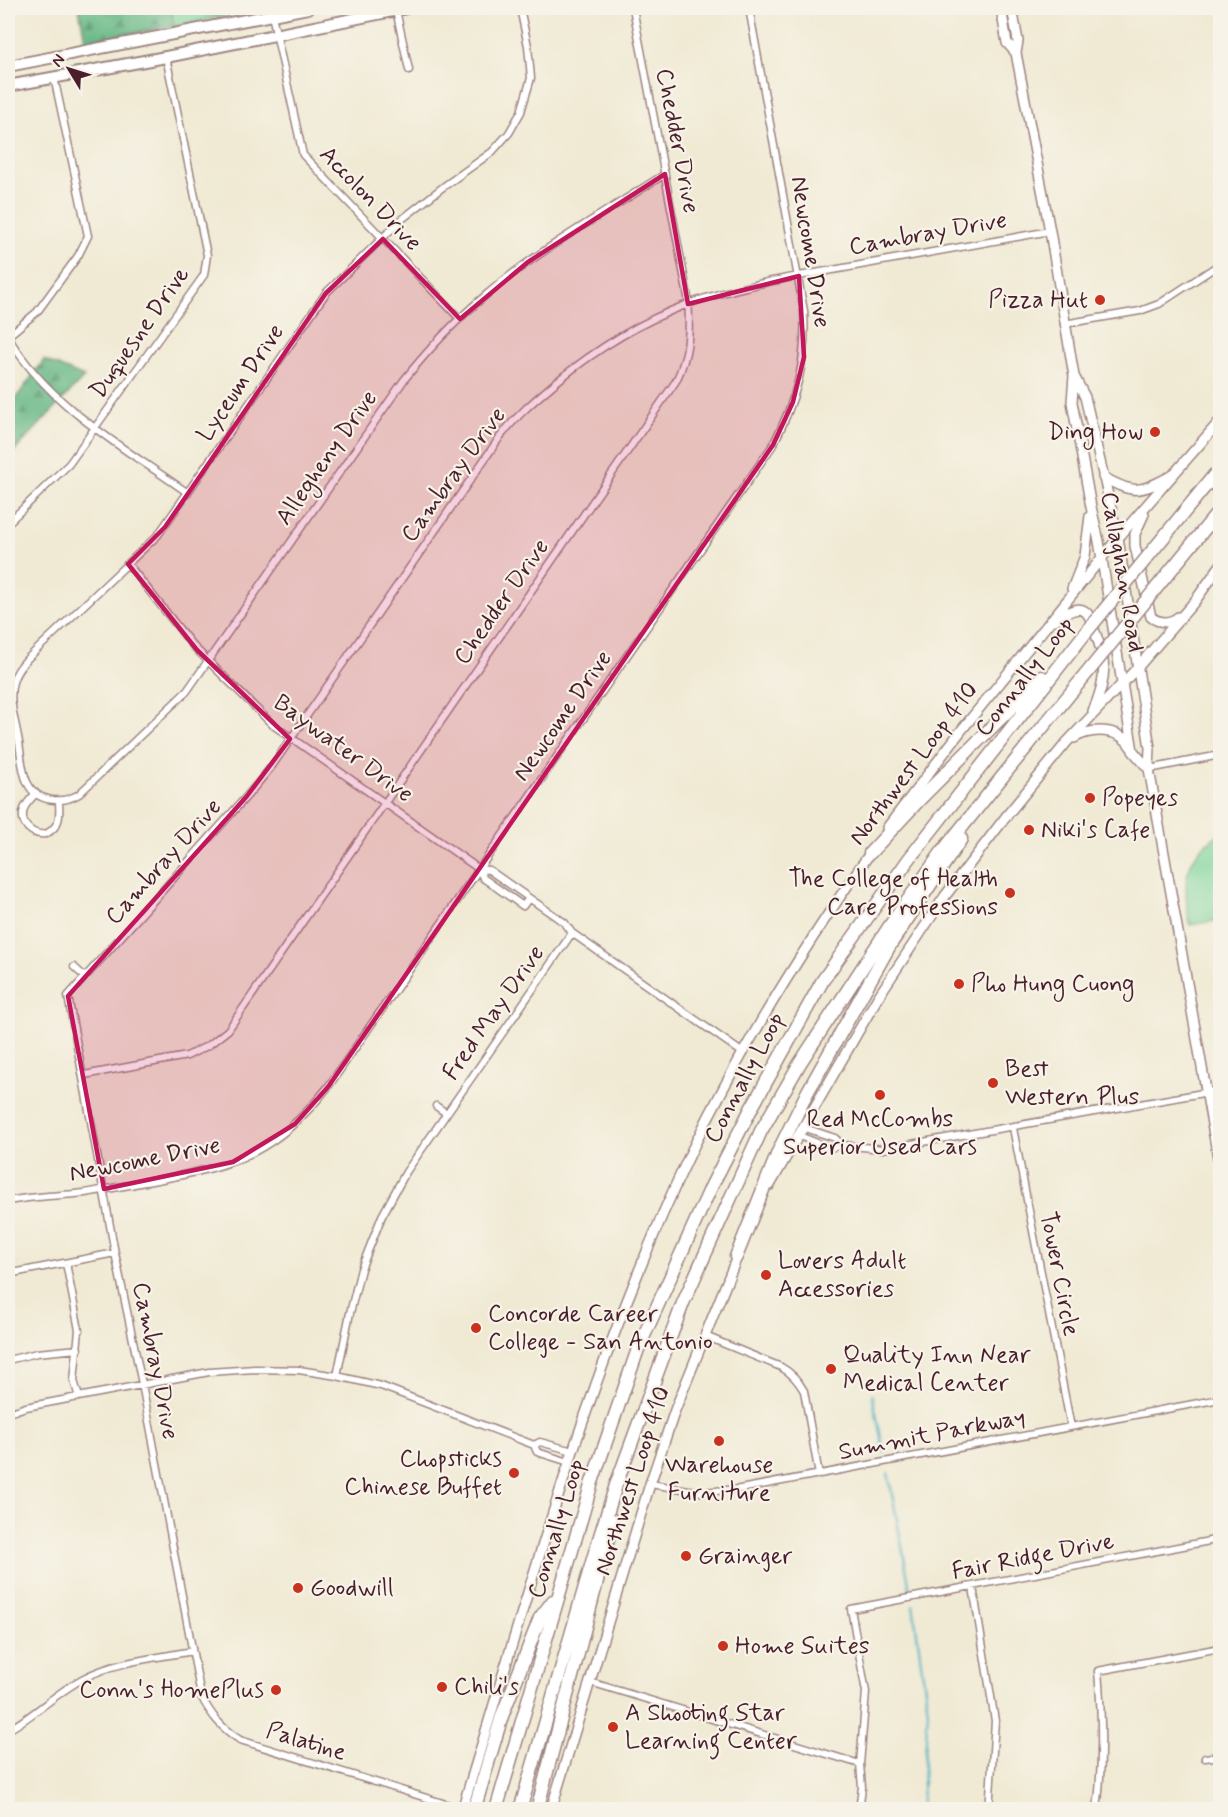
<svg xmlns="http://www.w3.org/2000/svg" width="1228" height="1817" font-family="Mynerve,sans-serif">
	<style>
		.grass { fill: #79d49a; stroke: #627a62; stroke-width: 1.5 }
		.forest { fill: url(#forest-firs); stroke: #566a56; stroke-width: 1.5 }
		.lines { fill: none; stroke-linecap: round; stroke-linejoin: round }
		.stream { stroke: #42adc1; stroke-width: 2 }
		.street-casing { stroke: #9d8480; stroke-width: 9 }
		.secondary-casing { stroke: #9d8480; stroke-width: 12 }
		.primary-casing { stroke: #9d8480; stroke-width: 14 }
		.highway-casing { stroke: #9d8480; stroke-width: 15 }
		.street { stroke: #fff; stroke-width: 6 }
		.secondary { stroke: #fff; stroke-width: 9 }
		.primary { stroke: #fff; stroke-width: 10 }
		.highway { stroke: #fff; stroke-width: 12 }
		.highway-bridge-casing { stroke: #9d8480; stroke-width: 15; stroke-linecap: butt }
		.highway-bridge { stroke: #fff; stroke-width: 12 }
		.marked { fill: #c2185b; fill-opacity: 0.2; stroke: #c2185b; stroke-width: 4.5; stroke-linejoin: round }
		.poi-dot { fill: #c8321e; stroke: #f7f3e8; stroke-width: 2 }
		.labels { text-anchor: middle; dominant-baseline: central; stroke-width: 4.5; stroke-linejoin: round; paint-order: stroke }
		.street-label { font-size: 24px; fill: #4a1f2b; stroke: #f7f3e8 }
		.poi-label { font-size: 24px; fill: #4a1f2b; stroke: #f7f3e8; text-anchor: start }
	</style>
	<defs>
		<pattern id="forest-firs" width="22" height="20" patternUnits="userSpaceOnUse" patternTransform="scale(1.5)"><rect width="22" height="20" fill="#62b682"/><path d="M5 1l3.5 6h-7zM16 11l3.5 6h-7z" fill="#53936b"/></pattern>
	</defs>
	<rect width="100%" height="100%" fill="#f7f3e8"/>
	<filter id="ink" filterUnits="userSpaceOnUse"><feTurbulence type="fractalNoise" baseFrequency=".0167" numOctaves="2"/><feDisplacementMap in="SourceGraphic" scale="12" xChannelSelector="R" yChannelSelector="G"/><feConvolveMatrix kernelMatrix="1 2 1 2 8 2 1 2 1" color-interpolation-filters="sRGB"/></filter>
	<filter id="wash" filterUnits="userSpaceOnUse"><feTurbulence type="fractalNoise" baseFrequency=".008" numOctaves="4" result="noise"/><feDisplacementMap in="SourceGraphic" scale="24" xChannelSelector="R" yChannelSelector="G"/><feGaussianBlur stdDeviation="1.35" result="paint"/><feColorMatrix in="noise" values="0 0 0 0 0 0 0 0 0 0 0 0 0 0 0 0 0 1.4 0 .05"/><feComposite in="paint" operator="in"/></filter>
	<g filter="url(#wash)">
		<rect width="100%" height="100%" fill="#f0ead4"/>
		<path class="grass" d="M 93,8 L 266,8 L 98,41 Z
			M 1220,834 L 1220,920 L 1190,925 C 1183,886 1181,857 1220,834 Z"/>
		<path class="forest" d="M 79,8 L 171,8 L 174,26 L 85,40 Z
			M 44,360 L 84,377 L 8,458 L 8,409 Z"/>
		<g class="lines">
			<path class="stream" d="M 872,1394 L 884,1452
				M 888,1473 L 910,1589
				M 913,1605 L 928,1711 L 921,1810"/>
		</g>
	</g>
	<g filter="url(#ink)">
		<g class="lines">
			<defs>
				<path id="street" d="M 520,8 L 528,46 L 531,78 L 521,112 L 509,133 L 492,152 L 443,187 L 401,220 L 326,293 L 158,535 L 27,659 C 21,666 15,673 13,682 C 8,700 15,720 18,737 C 21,751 21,769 27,782 C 36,803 63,804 79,794 L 187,691 L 404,380 C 428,350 456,320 486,295 C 541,248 605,213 665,174
					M 396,10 L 409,70
					M 272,15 L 303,155 L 460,319
					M 1064,324 L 1140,311 L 1159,304 L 1220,264
					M 8,336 L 37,312 L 78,256 L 88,236 L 54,77
					M 8,337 C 50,407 123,447 188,493
					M 8,523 L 69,464 L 204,275 L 207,255 L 166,57
					M 128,564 L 192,645 L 273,725 L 479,869 L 489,870 L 565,923 L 572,933 L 743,1053
					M 1149,769 L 1220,755
					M 36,793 C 32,798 26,803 24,809 C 19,824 32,836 46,834 C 60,826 60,817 59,802
					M 479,869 L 483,878 L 523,906 L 529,898
					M 74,967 L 85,977
					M 84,1075 L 187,1056 L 209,1045 L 228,1030 L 676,381 C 690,353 690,328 688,297 L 633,8
					M 436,1106 L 446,1113
					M 802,1127 L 835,1138 L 842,1145
					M 1013,1128 L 1071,1427
					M 797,1135 L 830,1148 L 842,1145 L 883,1149 L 1220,1090
					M 8,1201 C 33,1196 59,1196 85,1193 C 109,1189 133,1184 157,1180 C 235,1166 277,1152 328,1087 L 773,445 C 796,400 807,363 804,311 L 749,8
					M 66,1263 L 79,1330 L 74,1381 L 79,1397
					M 8,1274 L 115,1253
					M 705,1336 L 781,1367 C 792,1373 798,1380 804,1391 L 819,1475
					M 8,1360 L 37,1353 L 78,1349
					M 337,1376 L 350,1313 L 361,1269 L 382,1216 L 406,1172 L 572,933
					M 8,1413 L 26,1407 L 209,1372 L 255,1369 L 299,1370 L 337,1376 L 381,1386 L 534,1445 L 537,1452 L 569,1462
					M 534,1445 L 540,1442 L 573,1451
					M 650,1484 L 702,1492 L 740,1489 L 1220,1399
					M 973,1587 L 995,1721 L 989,1810
					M 590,1682 L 860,1764
					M 8,1730 C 35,1715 57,1692 84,1678 C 117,1661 157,1658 192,1651
					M 1205,1758 L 1220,1756
					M 462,1809 L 240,1740 C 221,1728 211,1715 201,1696 L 142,1384 L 115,1253 L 68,996 L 247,796 L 272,766 L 500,437 C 516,416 535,400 555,383 C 595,350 640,322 688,304 C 745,283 807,275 866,264 C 927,253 989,242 1050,231
					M 859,1810 L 862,1787 L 860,1764 L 866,1692 L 851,1609 L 1220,1539
					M 1097,1810 C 1103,1764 1102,1717 1098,1671 L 1220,1648"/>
				<path id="secondary" d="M 1001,8 L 1007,43 L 1016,53
					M 1012,8 L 1018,41 L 1016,53 L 1050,231 L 1074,376 L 1072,402 L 1091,507 L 1099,541 L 1133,751 L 1149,769
					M 1074,376 L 1085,397 L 1118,538 L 1150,748 L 1149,769 L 1220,1169
					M 1103,477 C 1133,494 1139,493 1169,477
					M 1144,514 L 1135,534 L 1135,546 L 1151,617 C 1159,623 1170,624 1178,617
					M 1072,589 L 1085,556 L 1090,516
					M 1055,620 C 1066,613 1081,602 1089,616 C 1104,656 1111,670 1093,711
					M 1074,738 C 1091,728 1120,727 1131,747
					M 887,828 L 960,732 L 1118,538 L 1220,421
					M 770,1185 L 878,997 L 945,896 L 1008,814 L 1067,742 L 1137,668 L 1195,601 L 1220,566
					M 462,1810 C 530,1588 591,1362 691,1152 C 742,1046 805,945 873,849
					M 551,1810 L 650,1484 L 675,1410 L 739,1252"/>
				<path id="primary" d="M 8,66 L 308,8
					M 8,86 L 166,57 L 407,8"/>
				<path id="highway" d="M 870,853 L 922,797 L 1042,677
					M 736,1257 L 779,1150 L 807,1093 L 890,945 L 961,839
					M 474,1810 L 502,1716 L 540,1618 L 553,1601
					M 496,1810 L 592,1482 L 638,1349 L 712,1185 L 751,1109 L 823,980 L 909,859 L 1083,636
					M 520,1810 L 595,1552 L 616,1485 L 683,1303 L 761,1131 L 800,1063 L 889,927 L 942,852 L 1007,771
					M 537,1810 L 613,1520"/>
			</defs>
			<use href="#street" class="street-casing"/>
			<use href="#secondary" class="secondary-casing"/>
			<use href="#primary" class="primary-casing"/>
			<use href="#highway" class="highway-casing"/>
			<use href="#street" class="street"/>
			<use href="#secondary" class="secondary"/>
			<use href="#primary" class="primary"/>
			<use href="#highway" class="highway"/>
			<defs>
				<path id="highway-bridge" d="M 1083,636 L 1216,473
					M 1007,771 L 1220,510"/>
			</defs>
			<use href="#highway-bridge" class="highway-bridge-casing"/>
			<use href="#highway-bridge" class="highway-bridge"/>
		</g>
	</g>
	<path class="marked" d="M 665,174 L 688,304 L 799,276 L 804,357 L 793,402 L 773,445 L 328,1087 L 295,1124 L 233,1162 L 104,1189 L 68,996 L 247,796 L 290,739 L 197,650 L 128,564 L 165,527 L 326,293 L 383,239 L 460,319 L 528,262 Z"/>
	<g class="poi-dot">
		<circle cx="1100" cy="300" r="6"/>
		<circle cx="1155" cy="432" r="6"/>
		<circle cx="1090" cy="798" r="6"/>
		<circle cx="1029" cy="830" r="6"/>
		<circle cx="1010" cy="893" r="6"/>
		<circle cx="959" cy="984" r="6"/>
		<circle cx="993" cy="1083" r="6"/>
		<circle cx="880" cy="1095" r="6"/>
		<circle cx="766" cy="1275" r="6"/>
		<circle cx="476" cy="1328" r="6"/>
		<circle cx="831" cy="1369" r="6"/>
		<circle cx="719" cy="1441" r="6"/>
		<circle cx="514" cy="1473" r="6"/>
		<circle cx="686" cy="1556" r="6"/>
		<circle cx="298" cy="1588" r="6"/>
		<circle cx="723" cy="1646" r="6"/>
		<circle cx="442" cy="1687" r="6"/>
		<circle cx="276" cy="1690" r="6"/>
		<circle cx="613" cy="1727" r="6"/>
	</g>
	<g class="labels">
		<g class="street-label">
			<text transform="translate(677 141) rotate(79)">Chedder Drive</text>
			<text transform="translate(370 199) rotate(46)">Accolon Drive</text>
			<text transform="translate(928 234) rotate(-10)">Cambray Drive</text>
			<text transform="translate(810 252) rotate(81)">Newcome Drive</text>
			<text transform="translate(140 333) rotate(-55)">Duquesne Drive</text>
			<text transform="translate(241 383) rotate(-56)">Lyceum Drive</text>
			<text transform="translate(327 458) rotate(-55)">Allegheny Drive</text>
			<text transform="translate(454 475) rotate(-54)">Cambray Drive</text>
			<text transform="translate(1122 572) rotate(80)">Callaghan Road</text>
			<text transform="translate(502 602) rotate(-55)">Chedder Drive</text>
			<text transform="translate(1025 677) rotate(-52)">Connally Loop</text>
			<text transform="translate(563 716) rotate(-55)">Newcome Drive</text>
			<text transform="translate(343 749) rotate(36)">Baywater Drive</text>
			<text transform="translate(914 764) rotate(-53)">Northwest Loop 410</text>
			<text transform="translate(164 862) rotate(-48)">Cambray Drive</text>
			<text transform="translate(494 1013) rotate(-55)">Fred May Drive</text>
			<text transform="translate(745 1078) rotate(-62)">Connally Loop</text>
			<text transform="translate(145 1160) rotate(-11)">Newcome Drive</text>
			<text transform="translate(1059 1274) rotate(79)">Tower Circle</text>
			<text transform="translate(155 1361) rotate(79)">Cambray Drive</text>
			<text transform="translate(932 1435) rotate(-11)">Summit Parkway</text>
			<text transform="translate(633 1481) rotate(-72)">Northwest Loop 410</text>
			<text transform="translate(557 1529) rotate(-73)">Connally Loop</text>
			<text transform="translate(1033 1557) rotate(-11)">Fair Ridge Drive</text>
			<text transform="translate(306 1742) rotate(17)">Palatine</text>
		</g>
		<g class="poi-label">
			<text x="1088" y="300" text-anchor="end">Pizza Hut</text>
			<text x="1143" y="432" text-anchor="end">Ding How</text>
			<text x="1102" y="798">Popeyes</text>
			<text x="1041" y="830">Niki's Cafe</text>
			<text x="998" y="879" text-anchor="end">The College of Health<tspan x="998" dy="28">Care Professions</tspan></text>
			<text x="971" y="984">Pho Hung Cuong</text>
			<text x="1005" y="1069">Best<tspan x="1005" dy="28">Western Plus</tspan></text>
			<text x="880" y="1119" text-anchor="middle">Red McCombs<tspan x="880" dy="28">Superior Used Cars</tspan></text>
			<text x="778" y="1261">Lovers Adult<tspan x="778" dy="28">Accessories</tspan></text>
			<text x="488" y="1314">Concorde Career<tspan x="488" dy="28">College - San Antonio</tspan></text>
			<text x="843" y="1355">Quality Inn Near<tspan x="843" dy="28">Medical Center</tspan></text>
			<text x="502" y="1459" text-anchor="end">Chopsticks<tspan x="502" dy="28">Chinese Buffet</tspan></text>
			<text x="719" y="1465" text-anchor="middle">Warehouse<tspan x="719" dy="28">Furniture</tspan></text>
			<text x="698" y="1556">Grainger</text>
			<text x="310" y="1588">Goodwill</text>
			<text x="735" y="1646">Home Suites</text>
			<text x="454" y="1687">Chili's</text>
			<text x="264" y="1690" text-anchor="end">Conn's HomePlus</text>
			<text x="625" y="1713">A Shooting Star<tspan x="625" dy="28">Learning Center</tspan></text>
		</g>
	</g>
	<rect width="1228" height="1817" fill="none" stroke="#f7f3e8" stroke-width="30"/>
	<g transform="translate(69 69) rotate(308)" stroke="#f7f3e8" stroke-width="4.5" paint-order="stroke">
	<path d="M0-4.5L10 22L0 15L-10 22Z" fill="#4a1f2b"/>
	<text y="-9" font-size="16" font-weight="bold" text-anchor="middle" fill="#4a1f2b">N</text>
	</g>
</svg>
